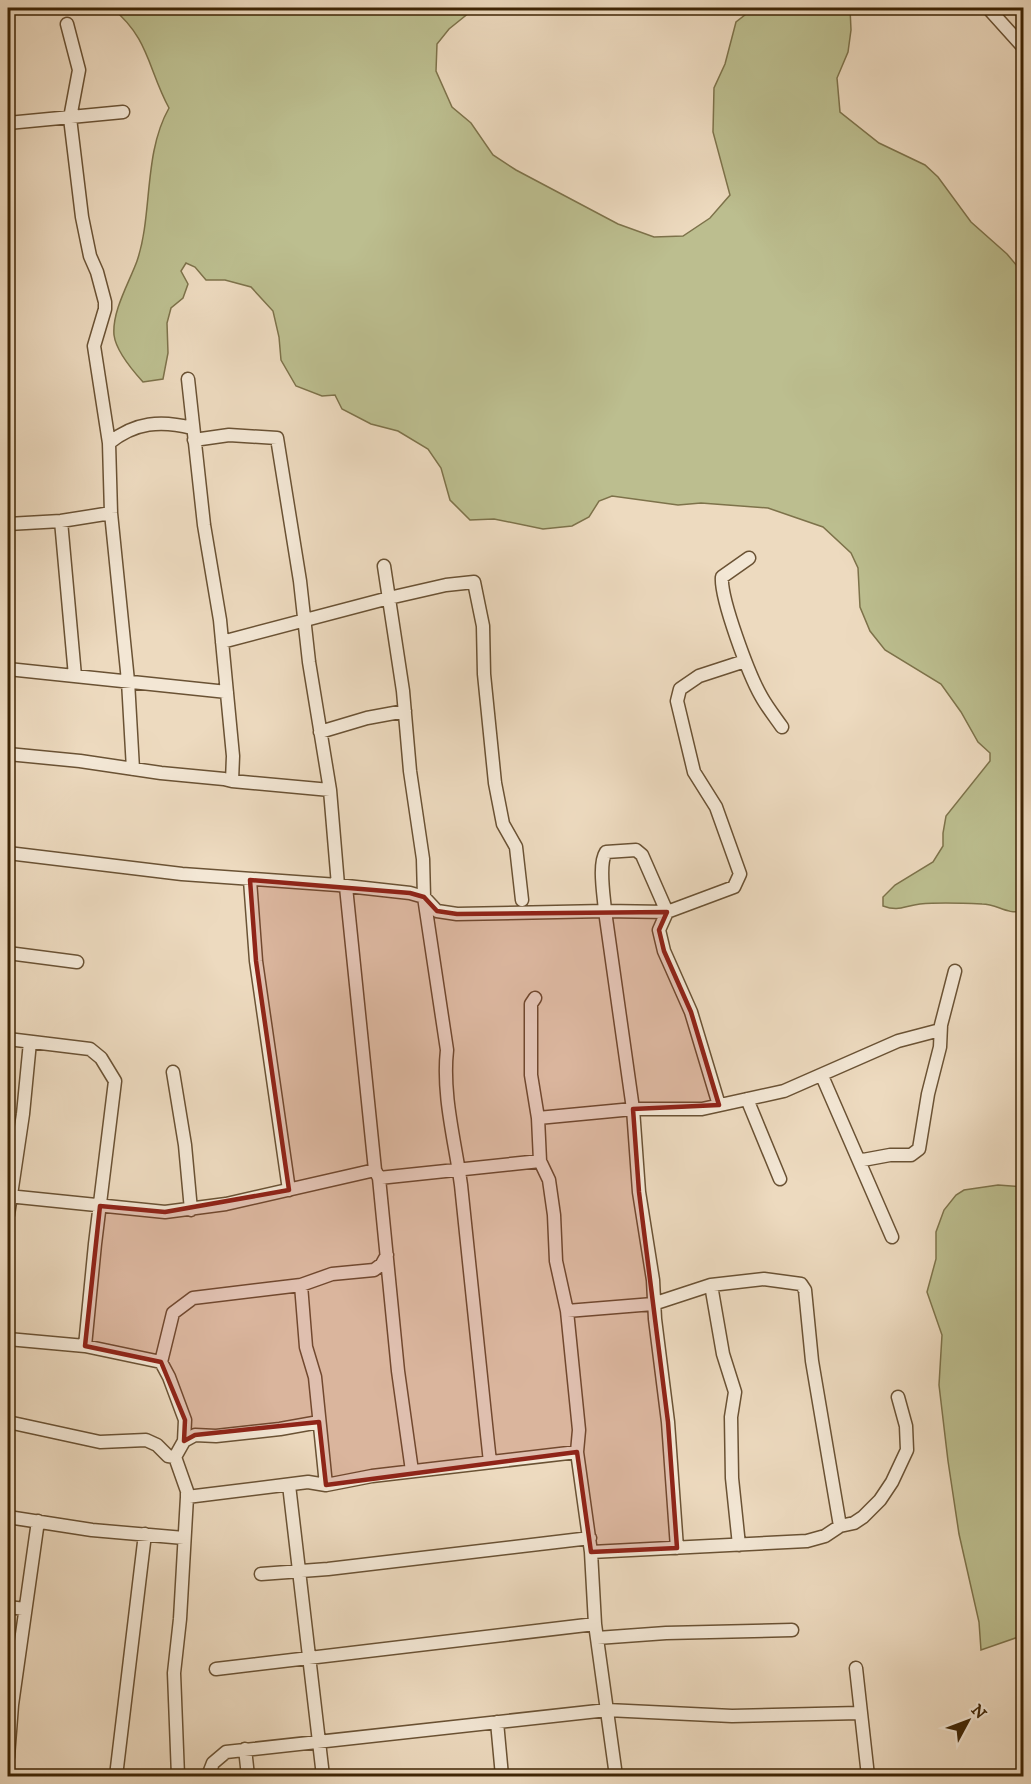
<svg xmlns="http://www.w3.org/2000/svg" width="1031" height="1784" font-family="'IM FELL DW Pica',serif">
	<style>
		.green { fill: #bcbe8f; stroke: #7d724a; stroke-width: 1.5 }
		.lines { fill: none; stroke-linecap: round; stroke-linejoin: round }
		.minor-casing { stroke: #6a5234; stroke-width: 15 }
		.minor { stroke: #f3e7d5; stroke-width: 12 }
		.marked { fill: #8f2418; fill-opacity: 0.2; stroke: #8f2418; stroke-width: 4.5; stroke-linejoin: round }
	</style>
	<rect width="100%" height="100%" fill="#eddabf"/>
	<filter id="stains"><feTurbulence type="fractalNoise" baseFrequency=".00333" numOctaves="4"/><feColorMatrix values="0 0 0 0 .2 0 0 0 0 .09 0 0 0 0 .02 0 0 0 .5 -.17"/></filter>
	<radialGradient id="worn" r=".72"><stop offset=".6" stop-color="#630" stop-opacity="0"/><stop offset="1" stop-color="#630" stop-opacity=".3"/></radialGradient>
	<path class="green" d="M 112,8 L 475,8 L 449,29 L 437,44 L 436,71 L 452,107 L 471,123 L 493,155 L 516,170 L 618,224 L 654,237 L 683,236 L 710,218 L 730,195 L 713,132 L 714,88 L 725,64 L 736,22 L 754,8 L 850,8 L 851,30 L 848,52 L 837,78 L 840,112 L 879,143 L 925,165 L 938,177 L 971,222 L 1007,254 L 1023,273 L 1023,911 C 1006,915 998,904 982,904 C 962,903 940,902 920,904 C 904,906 899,912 883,906 L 883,897 L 895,885 L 933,862 L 943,846 L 943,833 L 946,816 L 990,761 L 990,753 L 978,742 L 961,712 L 941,684 L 885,650 L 870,631 L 860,607 L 858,568 L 851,553 L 823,527 L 768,508 L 701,503 L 678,505 L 612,496 L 599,501 L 589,517 L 572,526 L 543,529 L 494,519 L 470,520 L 450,500 L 441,468 L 428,449 L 398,431 L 371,424 L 342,409 L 335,395 L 322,396 L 296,386 L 281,360 L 279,337 L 273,311 L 251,287 L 225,280 L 206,280 L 195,267 L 186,263 L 181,271 L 188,284 L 183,298 L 171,308 L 167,323 L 168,353 L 163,379 L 143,382 C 133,371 116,351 114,335 C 112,311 129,283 137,261 C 153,214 143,154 169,108 C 148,69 149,38 112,8 Z
		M 998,1185 L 1023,1187 L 1024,1635 L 981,1650 L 979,1622 L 959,1534 L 948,1461 L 939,1385 L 942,1335 L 927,1292 L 936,1259 L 936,1232 L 944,1210 L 956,1195 L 964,1190 Z"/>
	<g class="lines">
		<defs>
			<path id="minor" d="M 988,8 L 1024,48
				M 67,24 L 79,70 L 70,118 L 82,217 L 90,256 L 97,272 L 105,302 L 105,309 L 94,346 L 109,443 L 111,513 L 128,681 L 133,769
				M 8,123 L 123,112
				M 188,379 L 204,525 L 220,620 L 233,756 L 232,781
				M 194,440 L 229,435 L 277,438 L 300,581 L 309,662 L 330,790 L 338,885
				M 109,443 C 135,422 161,420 192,428
				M 61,521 L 75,676
				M 8,524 L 61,521 L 111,513
				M 749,558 L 722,577 C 720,598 749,675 761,696 C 767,707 775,717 782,727
				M 384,566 L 403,691 L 410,771 L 423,859 L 424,897 L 447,1050 C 442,1095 455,1141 461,1185 C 471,1278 480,1370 490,1462
				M 222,642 L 389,598 L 446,585 L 474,582 L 483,626 L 484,674 L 495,783 L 503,824 L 516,847 L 522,900
				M 8,669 L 227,692
				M 320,732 L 367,718 L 405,711
				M 8,754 L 80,761 L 161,773 L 224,779 L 232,781 L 330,790
				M 8,853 L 182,874 L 338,885 L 410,893 L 424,897 L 437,911 L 457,914 L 605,911 L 667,912 L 734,887 L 740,874 L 716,807 L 694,772 L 677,701 L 680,689 L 699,676 L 745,661
				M 250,880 L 256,961 L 289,1190
				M 346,887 L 375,1170
				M 8,953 L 77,962
				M 535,998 L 531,1004 L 531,1075 L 538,1118 L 540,1161 L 549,1180 L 554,1215 L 556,1261 L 567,1311 L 579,1430 L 577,1452 L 591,1552 L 595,1624 L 616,1776
				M 8,1039 L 90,1049 L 101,1058 L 115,1081 L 95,1244 L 85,1346
				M 173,1072 L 185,1145 L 191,1210
				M 822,1076 L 892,1237
				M 747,1099 L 780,1179
				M 538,1118 L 633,1109 L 702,1109 L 784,1091 L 898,1041 L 940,1030
				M 858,1159 L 863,1160 L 890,1155 L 911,1155 L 919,1149 L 928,1094 L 940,1047 L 941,1025 L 955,971
				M 379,1178 L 398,1371 L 412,1471
				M 8,1196 L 165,1212 L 226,1204 L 375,1170 L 379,1178 L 540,1161
				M 8,1215 L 23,1114 L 30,1042
				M 301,1285 L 306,1347 L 315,1377 L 326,1485
				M 711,1285 L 723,1354 L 735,1392 L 731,1417 L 732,1478 L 739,1545
				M 567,1311 L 653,1304 L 711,1285 L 764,1279 L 801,1284 L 805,1290 L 812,1361 L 840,1526
				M 8,1339 L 85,1346 L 161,1362 L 173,1313 L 193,1298 L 301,1285 L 332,1274 L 374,1270 L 382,1264 L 387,1255
				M 161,1362 L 169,1377 L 185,1420 L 184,1441
				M 8,1422 L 100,1442 L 146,1440 L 157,1445 L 168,1456 L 175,1457
				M 175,1457 L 187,1491 L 187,1497 L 180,1619 L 174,1673 L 178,1776
				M 175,1457 L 184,1441 L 195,1435 L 216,1436 L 280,1429 L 319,1422
				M 289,1485 L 323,1776
				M 187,1497 L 308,1482 L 326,1485 L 372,1476 L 577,1452
				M 8,1517 L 92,1530 L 184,1538
				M 677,1548 L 668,1422 L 655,1319 L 653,1280 L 639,1192 L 633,1109 L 605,911 C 604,896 598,864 606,852 L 636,850 L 642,855 L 667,912 L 659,930 L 664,951 L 691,1012 L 719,1105
				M 591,1552 L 807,1541 L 825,1536 L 840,1526 L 854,1523 L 863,1517 L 880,1500 L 892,1482 L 907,1450 L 906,1426 L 898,1397
				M 261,1574 L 328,1569 L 590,1538
				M 8,1607 L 25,1609
				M 597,1638 L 666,1633 L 792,1630
				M 856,1668 L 868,1776
				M 216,1669 L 595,1624
				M 497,1722 L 502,1776
				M 245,1749 L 248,1776
				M 8,1757 L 12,1705 L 38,1521
				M 116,1776 L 145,1534
				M 208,1776 L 213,1763 L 226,1752 L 607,1710 L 732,1716 L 859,1713"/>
		</defs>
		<use href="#minor" class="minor-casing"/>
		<use href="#minor" class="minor"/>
	</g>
	<path class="marked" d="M 250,880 L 410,893 L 424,897 L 437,911 L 457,914 L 667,912 L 659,930 L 664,951 L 691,1012 L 719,1105 L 633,1109 L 639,1192 L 668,1422 L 677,1548 L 591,1552 L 577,1452 L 326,1485 L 319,1422 L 195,1435 L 184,1441 L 185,1420 L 161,1362 L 85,1346 L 100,1206 L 165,1212 L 289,1190 L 256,961 Z"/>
	<rect width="1031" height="1784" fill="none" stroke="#eddabf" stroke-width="30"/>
	<rect x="9" y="9" width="1013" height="1766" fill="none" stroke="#3e2505" stroke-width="3"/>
	<rect x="15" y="15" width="1001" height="1754" fill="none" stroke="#3e2505" stroke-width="1.5"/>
	<g transform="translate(968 1721) rotate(49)" stroke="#f3e7d5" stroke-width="4.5" paint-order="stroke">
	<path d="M0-4.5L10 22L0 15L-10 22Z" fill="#3e2505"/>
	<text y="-9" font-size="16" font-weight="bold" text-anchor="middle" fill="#3e2505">N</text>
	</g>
	<rect width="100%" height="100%" filter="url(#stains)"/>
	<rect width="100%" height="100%" fill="url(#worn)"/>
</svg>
